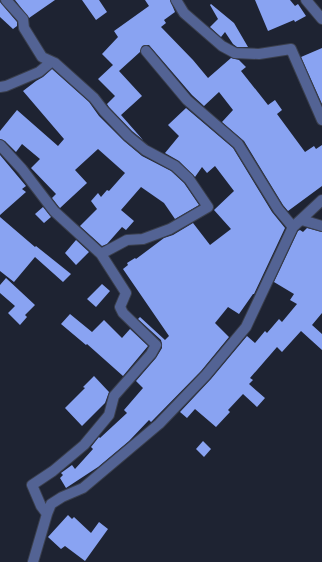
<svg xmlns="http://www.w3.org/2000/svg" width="322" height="562" font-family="Montserrat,sans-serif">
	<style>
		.building { fill: #89a3f2 }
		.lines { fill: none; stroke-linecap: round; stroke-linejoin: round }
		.street-casing { stroke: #3a3f4d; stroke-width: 12 }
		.street { stroke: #536394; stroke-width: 10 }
	</style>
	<rect width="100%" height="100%" fill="#1e2332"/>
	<path class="building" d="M 15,0 L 55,0 L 29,18 Z
		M 82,0 L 99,0 L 107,12 L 96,20 Z
		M 145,0 L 170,0 L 175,12 L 164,20 L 166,23 L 161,27 L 193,60 L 208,78 L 231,58 L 239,60 L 246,67 L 241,71 L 268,105 L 275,100 L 282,110 L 277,114 L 305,152 L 314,146 L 316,149 L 322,145 L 322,186 L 288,211 L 283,205 L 244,141 L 222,122 L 233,110 L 219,92 L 204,106 L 192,95 L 149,45 L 145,45 L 142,46 L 140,52 L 119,71 L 142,96 L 121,115 L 143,140 L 132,131 L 109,107 L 107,104 L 115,96 L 98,79 L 113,65 L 102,54 L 118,37 L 114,31 L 149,6 Z
		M 255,0 L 290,0 L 295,6 L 298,4 L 306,16 L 295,22 L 294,20 L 268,31 Z
		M 0,2 L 17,22 L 17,26 L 13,29 L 0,17 Z
		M 211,4 L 234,23 L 248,47 L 237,47 L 233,44 L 225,32 L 221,37 L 210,27 L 218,19 L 210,5 Z
		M 322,48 L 322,104 L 301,57 Z
		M 52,69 L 89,102 L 99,116 L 124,141 L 142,156 L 171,171 L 184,183 L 199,205 L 175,219 L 164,203 L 141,187 L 121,210 L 134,221 L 126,230 L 122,227 L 107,244 L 102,246 L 80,226 L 97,209 L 91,201 L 98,193 L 101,197 L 107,190 L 109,191 L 125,173 L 98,149 L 75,170 L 87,183 L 60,208 L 59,207 L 52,198 L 56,194 L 31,168 L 40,159 L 22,144 L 16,152 L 5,141 L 0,139 L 0,131 L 17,110 L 58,146 L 64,139 L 23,91 L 36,81 L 43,77 Z
		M 186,108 L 233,148 L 272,212 L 285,228 L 254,294 L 253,294 L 239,314 L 228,307 L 215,323 L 229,337 L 201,371 L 154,419 L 151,422 L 149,420 L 129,441 L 98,467 L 66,488 L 60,478 L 63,475 L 61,473 L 72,465 L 75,469 L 93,449 L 91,447 L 99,437 L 100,438 L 127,413 L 124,410 L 143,388 L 136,381 L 156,358 L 162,348 L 162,344 L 161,340 L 138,319 L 140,317 L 165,340 L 169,336 L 123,269 L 128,265 L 127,263 L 135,258 L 136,259 L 164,238 L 173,235 L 193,223 L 210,245 L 231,229 L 214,210 L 234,191 L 215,166 L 207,173 L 202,167 L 195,177 L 179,161 L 165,153 L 179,136 L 168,125 Z
		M 0,155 L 26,186 L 22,189 L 26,192 L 0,215 Z
		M 43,207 L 51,217 L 44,223 L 35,214 Z
		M 0,217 L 35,247 L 36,246 L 71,274 L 63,282 L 35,257 L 14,282 L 0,271 Z
		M 307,228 L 322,232 L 322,313 L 312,325 L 322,334 L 322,350 L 301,331 L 282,352 L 277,347 L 250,378 L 253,380 L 249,384 L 265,398 L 257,407 L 243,394 L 228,410 L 230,412 L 216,427 L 195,409 L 187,418 L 180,412 L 211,379 L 247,336 L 255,343 L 265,331 L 267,333 L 279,319 L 282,322 L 297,304 L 290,300 L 294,294 L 274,282 L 298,231 L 300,230 L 303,232 Z
		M 76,240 L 89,252 L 76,265 L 65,253 Z
		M 6,278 L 35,305 L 25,315 L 27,317 L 20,325 L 8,313 L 15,306 L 0,293 L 0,285 Z
		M 102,284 L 110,291 L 96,307 L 87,299 Z
		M 70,314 L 92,332 L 104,320 L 122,338 L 130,329 L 148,346 L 123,376 L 87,344 L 86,345 L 61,324 Z
		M 94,376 L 109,392 L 105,403 L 82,426 L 65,408 L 85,388 L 83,387 Z
		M 203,441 L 211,449 L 204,457 L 196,449 Z
		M 68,515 L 72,519 L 74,517 L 91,533 L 99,522 L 108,529 L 85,561 L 65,546 L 61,549 L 48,537 Z"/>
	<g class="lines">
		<defs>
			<path id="street" d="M 6,0 L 23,19 L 24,28 L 42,57 L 55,63 L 94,98 L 104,111 L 128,136 L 145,150 L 175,166 L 189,179 L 208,207 L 170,229 L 143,239 L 127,240 L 101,254
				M 176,0 L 184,13 L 222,46 L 235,53 L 259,54 L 291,49 L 322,120
				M 306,0 L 322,19
				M 146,51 L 187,100 L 238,144 L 278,209 L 293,227
				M 0,87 L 6,86 L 39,72 L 51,62
				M 0,145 L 22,169 L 54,211 L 101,254 L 126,293 L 120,307 L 123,313 L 156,345 L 151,354 L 114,396 L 109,415 L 84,445 L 53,471 L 32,485 L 41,506 L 47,514
				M 302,220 L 322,226
				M 33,562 L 47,514 L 51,504 L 62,497 L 83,488 L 159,424 L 206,375 L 246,327 L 293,227 L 322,200"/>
		</defs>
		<use href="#street" class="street-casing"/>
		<use href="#street" class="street"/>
	</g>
</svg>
